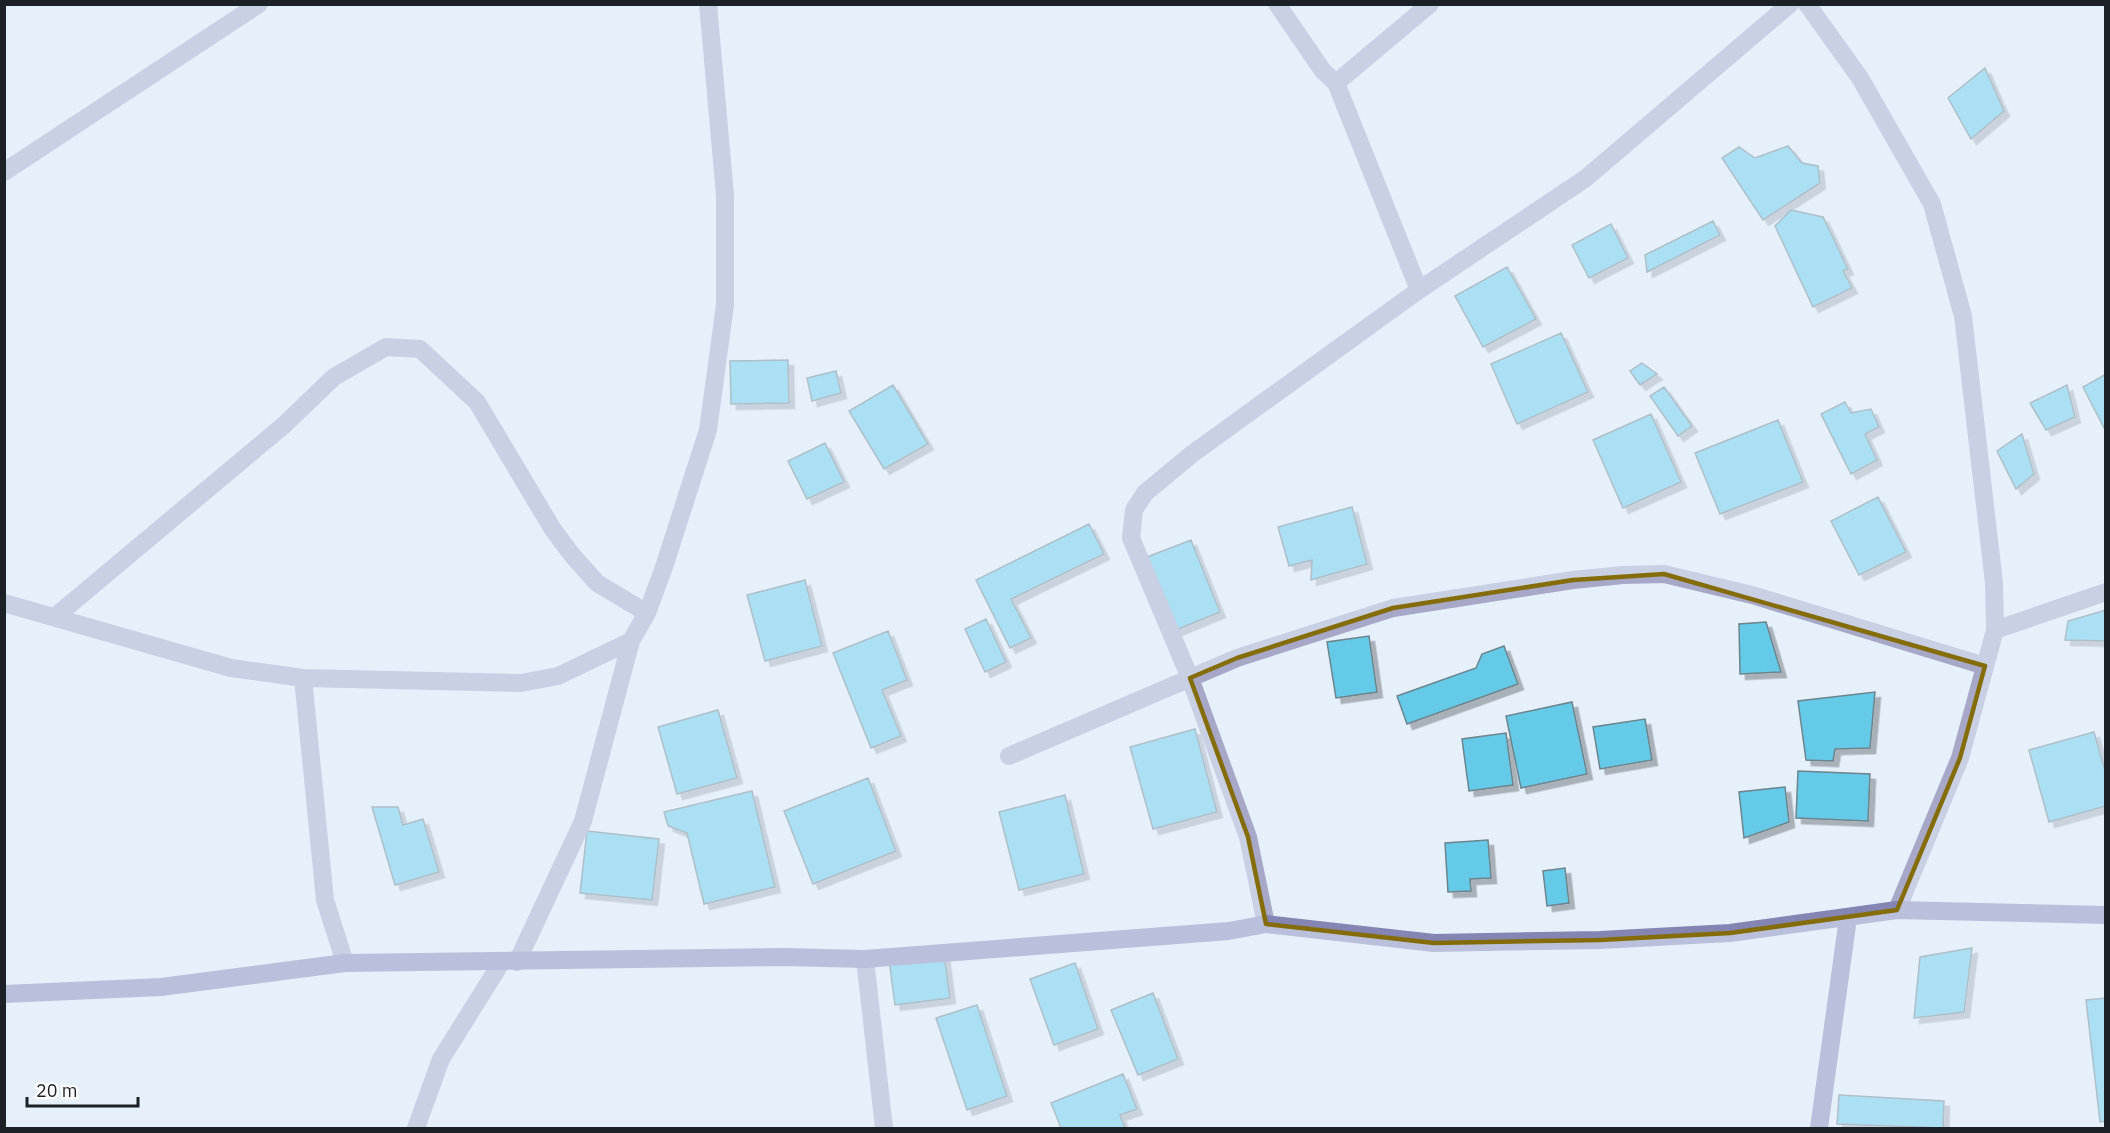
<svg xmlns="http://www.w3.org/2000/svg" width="2110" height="1133" font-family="'IBM Plex Sans',sans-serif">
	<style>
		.building { fill: #65c9e8; stroke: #6c848c; stroke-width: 1.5; filter: url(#shadow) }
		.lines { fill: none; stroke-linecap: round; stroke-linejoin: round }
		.street { stroke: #a7a8c8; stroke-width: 18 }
		.secondary { stroke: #8585b4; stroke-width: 18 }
		.marked { fill: none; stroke: #846c08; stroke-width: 4.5; stroke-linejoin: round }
	</style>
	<defs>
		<filter id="shadow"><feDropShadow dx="5.5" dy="5.5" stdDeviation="0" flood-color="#0004"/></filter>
	</defs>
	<rect width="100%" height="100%" fill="#e6f0fb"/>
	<path class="building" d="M 1985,68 L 2004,111 L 1971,139 L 1948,98 Z
		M 1788,146 L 1802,163 L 1818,166 L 1820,183 L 1763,220 L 1722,158 L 1739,147 L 1755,158 Z
		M 1791,210 L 1823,217 L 1848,269 L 1843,271 L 1852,288 L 1813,307 L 1775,226 Z
		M 1713,221 L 1720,235 L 1647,272 L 1645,255 Z
		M 1611,224 L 1628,258 L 1589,278 L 1572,245 Z
		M 1507,267 L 1536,319 L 1483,347 L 1455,296 Z
		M 1561,333 L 1588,392 L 1517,424 L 1491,364 Z
		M 788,360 L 789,403 L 731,404 L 730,361 Z
		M 1642,363 L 1657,374 L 1640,385 L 1630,371 Z
		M 836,371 L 841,393 L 812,401 L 807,378 Z
		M 2106,374 L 2106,427 L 2104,428 L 2083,387 Z
		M 893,385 L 928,444 L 884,469 L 849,411 Z
		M 2067,385 L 2075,417 L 2046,430 L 2030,403 Z
		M 1664,387 L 1692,426 L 1678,436 L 1650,396 Z
		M 1845,402 L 1851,413 L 1871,409 L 1879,427 L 1865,434 L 1877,460 L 1851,474 L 1821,414 Z
		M 1651,414 L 1681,482 L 1623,508 L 1593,440 Z
		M 1778,420 L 1803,482 L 1720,514 L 1695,453 Z
		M 2022,434 L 2034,474 L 2016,489 L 1997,451 Z
		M 825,443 L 844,482 L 807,499 L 788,461 Z
		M 1878,497 L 1906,552 L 1859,575 L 1831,521 Z
		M 1352,507 L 1367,564 L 1311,580 L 1312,560 L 1289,566 L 1278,527 Z
		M 1089,524 L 1104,554 L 1011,599 L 1031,638 L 1010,648 L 976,580 Z
		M 1191,540 L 1220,612 L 1176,630 L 1147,557 Z
		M 805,580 L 822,646 L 765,661 L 747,595 Z
		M 2106,610 L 2106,641 L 2065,640 L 2068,621 Z
		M 986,619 L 1006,662 L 985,672 L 965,629 Z
		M 1766,622 L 1781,672 L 1740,674 L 1739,624 Z
		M 888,631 L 907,680 L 882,690 L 901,736 L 871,748 L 833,653 Z
		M 1369,636 L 1377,692 L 1336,698 L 1327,642 Z
		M 1504,646 L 1518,684 L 1407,724 L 1397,696 L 1476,668 L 1482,654 Z
		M 1875,692 L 1870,748 L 1835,749 L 1833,761 L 1806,760 L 1798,701 Z
		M 1572,702 L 1587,774 L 1521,788 L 1506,716 Z
		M 718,710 L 737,778 L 677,794 L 658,727 Z
		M 1645,719 L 1652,760 L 1600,769 L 1593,727 Z
		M 1195,729 L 1217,812 L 1153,829 L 1130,747 Z
		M 2094,732 L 2106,774 L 2106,806 L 2049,822 L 2029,750 Z
		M 1506,733 L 1513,785 L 1469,791 L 1462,739 Z
		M 1798,771 L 1870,774 L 1868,821 L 1796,818 Z
		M 868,778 L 896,851 L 813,884 L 784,811 Z
		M 1785,787 L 1789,822 L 1744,838 L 1739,792 Z
		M 752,791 L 775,887 L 704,904 L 687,833 L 668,826 L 664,812 Z
		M 1065,795 L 1084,874 L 1019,890 L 999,812 Z
		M 372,807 L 398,807 L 403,825 L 423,819 L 439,872 L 395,885 Z
		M 587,831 L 659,839 L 652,900 L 580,893 Z
		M 1488,840 L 1491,878 L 1470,879 L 1471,891 L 1448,892 L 1445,843 Z
		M 1565,868 L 1569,903 L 1547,906 L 1543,871 Z
		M 1972,948 L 1964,1012 L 1914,1018 L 1920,957 Z
		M 944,953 L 950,998 L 895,1005 L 889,960 Z
		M 1075,963 L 1098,1029 L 1054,1045 L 1030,979 Z
		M 1153,993 L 1178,1059 L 1138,1075 L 1111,1010 Z
		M 2106,998 L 2106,1121 L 2100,1122 L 2086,1000 Z
		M 977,1005 L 1007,1096 L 967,1110 L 936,1018 Z
		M 1123,1074 L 1137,1109 L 1120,1115 L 1125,1128 L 1061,1128 L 1051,1103 Z
		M 1839,1095 L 1944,1101 L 1943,1128 L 1837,1124 Z"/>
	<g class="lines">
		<path class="street" d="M 1277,4 L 1323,71 L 1336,83 L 1419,290
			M 1807,4 L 1860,78 L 1932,204 L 1963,316 L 1994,583 L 1995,630 L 1960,758 L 1897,910
			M 1336,83 L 1430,4
			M 4,172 L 259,4
			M 4,603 L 231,668 L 303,678 L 521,683 L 558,676 L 631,641
			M 56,616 L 284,425 L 334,377 L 386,347 L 420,349 L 477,402 L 552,528 L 572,555 L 597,583 L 647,613
			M 1995,630 L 2106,592
			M 303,678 L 325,900 L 345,963
			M 1009,756 L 1237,658 L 1393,608 L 1573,580 L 1623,575 L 1664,574 L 1752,595 L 1985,666
			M 1266,924 L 1248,837 L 1190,678 L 1131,538 L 1134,510 L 1145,493 L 1192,454 L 1419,290 L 1586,178 L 1790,4
			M 865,959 L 884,1128
			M 517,962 L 583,821 L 631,641 L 647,613 L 664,567 L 708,430 L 725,305 L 725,195 L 708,4
			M 416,1128 L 441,1059 L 501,963"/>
		<path class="secondary" d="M 4,994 L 161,987 L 345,963 L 786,957 L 865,959 L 1229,931 L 1266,924 L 1434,943 L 1600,940 L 1730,933 L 1897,910 L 2106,915
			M 1819,1128 L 1848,918"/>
	</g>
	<path d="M0 0H2110V1133H0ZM 1664,574 L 1985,666 L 1960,758 L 1897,910 L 1730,933 L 1600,940 L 1434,943 L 1266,924 L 1248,837 L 1190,678 L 1237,658 L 1393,608 L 1573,580 Z" fill="#e6f0fb" fill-opacity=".55" fill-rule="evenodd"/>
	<path class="marked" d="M 1664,574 L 1985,666 L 1960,758 L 1897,910 L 1730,933 L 1600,940 L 1434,943 L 1266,924 L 1248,837 L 1190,678 L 1237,658 L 1393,608 L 1573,580 Z"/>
	<rect width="2110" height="1133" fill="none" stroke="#1b2127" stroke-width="12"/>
	<path d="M27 1097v9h111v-9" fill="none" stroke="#1b2127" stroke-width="3"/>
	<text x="36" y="1097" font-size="18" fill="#1b2127" stroke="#ffffff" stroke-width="4.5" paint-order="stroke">20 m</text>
</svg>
